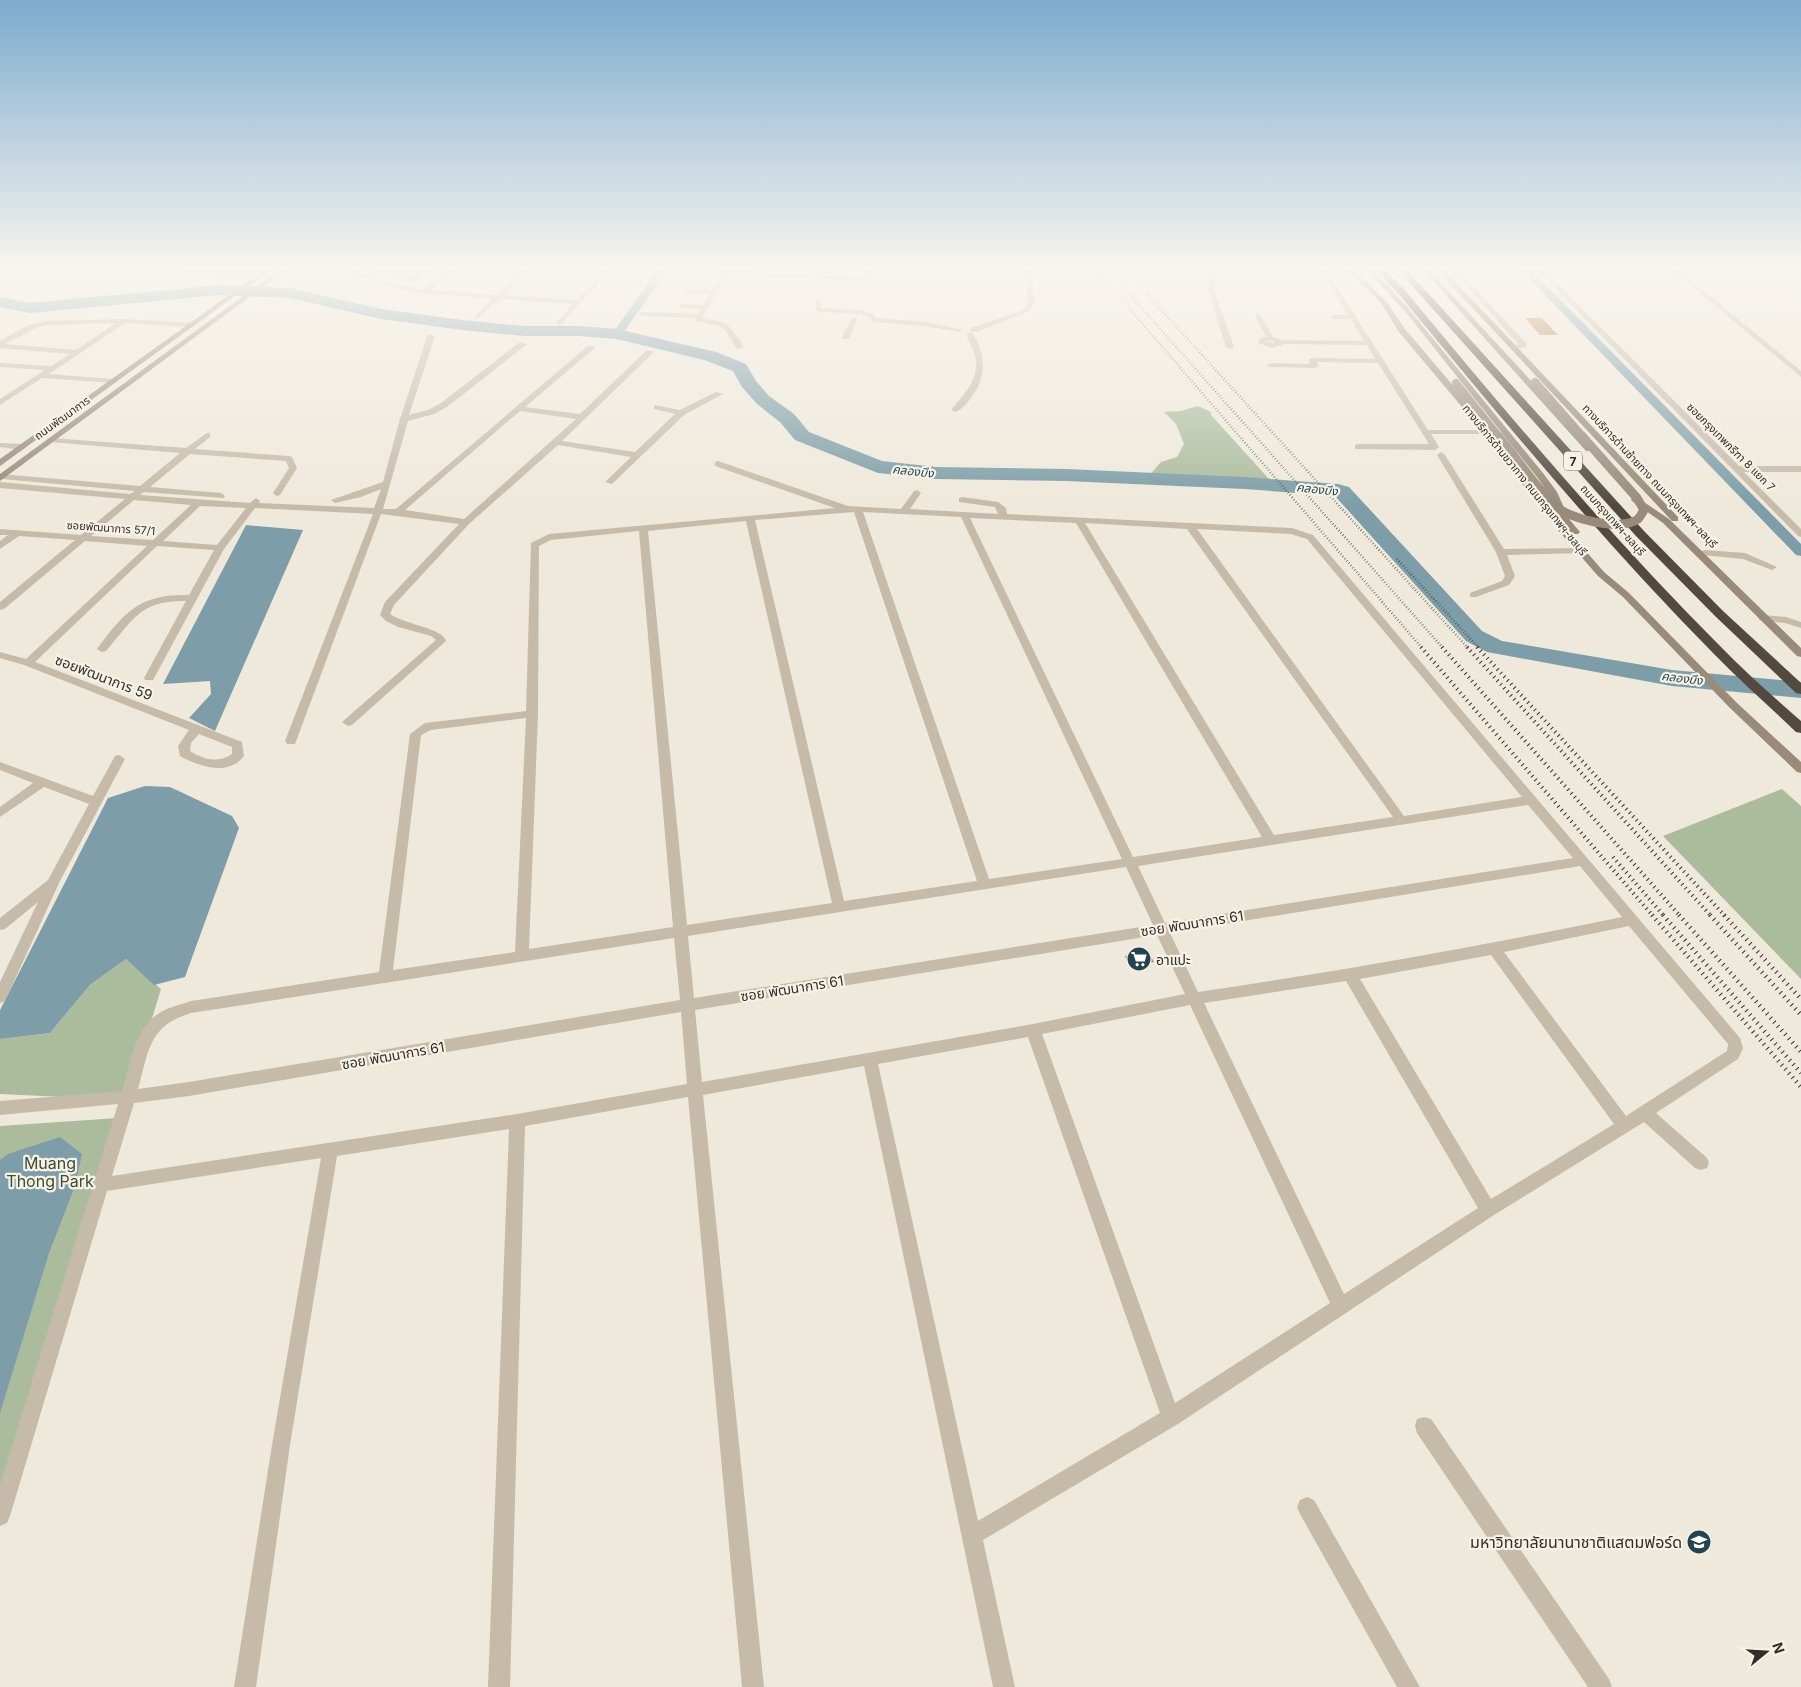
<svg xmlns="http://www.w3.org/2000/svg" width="1801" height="1687" font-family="Inter,'Noto Sans Thai',sans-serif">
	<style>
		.green { fill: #abbc9d }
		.water { fill: #7d9ea8 }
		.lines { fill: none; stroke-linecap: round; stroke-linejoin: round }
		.canal { fill: #7d9ea8; fill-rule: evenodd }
		.river { fill: #7d9ea8; fill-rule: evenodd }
		.building { fill: #b97d4f }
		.minor { fill: #c5bba8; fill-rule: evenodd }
		.secondary { fill: #988b7a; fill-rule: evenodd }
		.motorway { fill: #53493f; fill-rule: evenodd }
		.rail-far2 { stroke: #332d27; stroke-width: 2.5; stroke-dasharray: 0.5 2.5; stroke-linecap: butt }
		.rail-far1 { stroke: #332d27; stroke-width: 4; stroke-dasharray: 1 4; stroke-linecap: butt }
		.rail { stroke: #332d27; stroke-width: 4.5; stroke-dasharray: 1 4.5; stroke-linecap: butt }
		.secondary-bridge-far1 { stroke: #988b7a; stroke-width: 8 }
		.secondary-bridge { stroke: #988b7a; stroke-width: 9 }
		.labels { text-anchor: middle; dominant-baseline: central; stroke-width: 4.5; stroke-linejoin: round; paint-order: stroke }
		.far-street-label { font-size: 11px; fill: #332d27; stroke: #f7f2e7 }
		.shield { fill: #f7f2e7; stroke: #6e6861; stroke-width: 1 }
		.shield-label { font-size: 12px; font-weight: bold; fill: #332d27 }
		.far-water-label { font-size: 12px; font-style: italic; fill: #224450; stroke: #f7f2e7 }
		.street-label { font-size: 14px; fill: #332d27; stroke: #f7f2e7 }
		.poi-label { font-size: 14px; fill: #332d27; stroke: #f7f2e7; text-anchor: start }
		.near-park-label { font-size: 16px; fill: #3c4e2e; stroke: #f7f2e7 }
		.near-poi-label { font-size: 16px; fill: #332d27; stroke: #f7f2e7; text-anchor: end }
	</style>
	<rect width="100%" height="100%" fill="#efe9db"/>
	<path class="green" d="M 1198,406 L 1211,412 L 1211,415 L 1269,479 L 1146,479 L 1161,462 L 1177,457 L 1184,444 L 1176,424 L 1164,412 L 1181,411 Z
		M 1782,789 L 1801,806 L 1801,979 L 1663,836 Z
		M 126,959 L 161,989 L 127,1100 L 0,1094 L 0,1039 L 50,1033 L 90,985 Z
		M 118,1118 L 0,1487 L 0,1126 Z"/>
	<path class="water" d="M 374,270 L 430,270 L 416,282 Z
		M 246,525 L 303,530 L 215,731 L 189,718 L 211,694 L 210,681 L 163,684 Z
		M 145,786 L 170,787 L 232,816 L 239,828 L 185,977 L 154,985 L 126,959 L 90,985 L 50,1033 L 0,1039 L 0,1010 L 108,798 Z
		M 60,1137 L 82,1154 L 75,1186 L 49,1253 L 0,1413 L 0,1160 L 8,1154 Z"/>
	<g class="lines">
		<path class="canal" d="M 658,270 L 668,270 L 621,336 L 613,336 L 612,334 Z
			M 1521,270 L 1531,270 L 1801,544 L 1801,556 L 1796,555 Z"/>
		<path class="river" d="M 220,285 L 290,288 L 381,309 L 462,320 L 523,326 L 579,326 L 617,329 L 716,352 L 746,364 L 756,381 L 769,396 L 794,414 L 809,432 L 882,461 L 936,467 L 1066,469 L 1245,477 L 1338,484 L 1349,487 L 1482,631 L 1502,641 L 1672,670 L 1801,682 L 1801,698 L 1672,686 L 1487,652 L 1466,641 L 1335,496 L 1245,489 L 1066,481 L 936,479 L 878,473 L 795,440 L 780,422 L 757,404 L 742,387 L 733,371 L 704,360 L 617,339 L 579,336 L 523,336 L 462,330 L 381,319 L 290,298 L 220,295 L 30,313 L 0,307 L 0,297 L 30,303 Z"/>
	</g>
	<path class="building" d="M 1525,318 L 1542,318 L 1558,335 L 1540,335 Z
		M 1147,950 L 1154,962 L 1130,967 L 1125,956 Z"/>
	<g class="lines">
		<path class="minor" d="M 179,270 L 264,271 L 267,273 L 264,275 L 182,272 Z
			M 351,270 L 358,270 L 399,285 L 424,290 L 446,270 L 453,270 L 431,290 L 496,295 L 522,270 L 529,270 L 504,295 L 577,300 L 604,270 L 610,270 L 560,325 L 556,323 L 573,304 L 500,299 L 477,319 L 475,318 L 475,316 L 492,298 L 425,294 L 396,288 L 354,273 Z
			M 724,270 L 859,277 L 865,277 L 868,270 L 874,270 L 870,279 L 867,281 L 727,275 L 702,318 C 730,322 729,325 744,347 L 740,349 L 737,349 C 720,322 726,328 696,321 L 696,318 L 642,316 L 639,314 L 642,312 L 698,314 L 701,309 L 681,308 L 678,306 L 681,304 L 703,305 L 710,294 L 687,293 L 684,291 L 687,289 L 712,290 Z
			M 1026,270 L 1032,270 L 1033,298 L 1035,303 L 1028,312 L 977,332 L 971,332 L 971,328 L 1024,310 L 1029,303 L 1027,298 Z
			M 1212,270 L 1218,270 L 1214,290 L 1234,347 L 1230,349 L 1226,347 L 1208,290 Z
			M 1320,270 L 1326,270 L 1428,430 L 1486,430 L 1490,432 L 1489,434 L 1431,434 L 1439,447 L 1435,450 L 1355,449 L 1355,445 L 1358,444 L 1429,444 L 1378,363 L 1317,362 L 1319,366 L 1315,368 L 1268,367 L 1267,365 L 1271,363 L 1310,364 L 1308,360 L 1312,358 L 1375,359 L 1367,345 L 1284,344 L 1272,348 L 1258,343 L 1260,338 L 1266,337 L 1255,316 L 1258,314 L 1261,316 L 1273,337 L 1282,340 L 1364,341 L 1351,319 L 1333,319 L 1330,317 L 1333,315 L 1348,315 ZM 1270,340 L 1276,343 L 1266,342 Z
			M 1452,270 L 1458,270 L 1526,343 L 1526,347 L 1512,350 L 1512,346 L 1518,344 Z
			M 1537,270 L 1544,270 L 1739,466 L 1801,466 L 1801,472 L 1744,472 L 1801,529 L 1801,537 L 1798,536 Z
			M 1672,270 L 1679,270 L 1801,371 L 1801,377 Z
			M 818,299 L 821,301 L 821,308 L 861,310 L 873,314 L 876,318 L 925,322 L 963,330 L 959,332 L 925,326 L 874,322 L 868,316 L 860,314 L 820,312 L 815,309 L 815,301 Z
			M 852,318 L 857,319 L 849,339 L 843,339 L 842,337 Z
			M 124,319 L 192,323 L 196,325 L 192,327 L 125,323 L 49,374 L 113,379 L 116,379 L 116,383 L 42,378 L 0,405 L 0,399 L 45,370 L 0,367 L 0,363 L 51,366 L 70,354 L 0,348 L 0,341 L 28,325 L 46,321 ZM 116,323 L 76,350 L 5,344 L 34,329 L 46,325 Z
			M 967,333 L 973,333 C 986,356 987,378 970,399 C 966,405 961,410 955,412 L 951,410 C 965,393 980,379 975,355 C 973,348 967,340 967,333 Z
			M 428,334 L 435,336 L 409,415 L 428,410 L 441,403 L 520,342 L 527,344 L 447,407 L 434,414 L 408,421 L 383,509 L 396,509 L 589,345 L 596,347 L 525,407 L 580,414 L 647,350 L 654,352 L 562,441 L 635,452 L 675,414 L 654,409 L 654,405 L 680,410 L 716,392 L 723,394 L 684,415 L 612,484 L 605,482 L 631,457 L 558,445 L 469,524 L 394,605 L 390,614 C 403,624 443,628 446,641 L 352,725 L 348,726 L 342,722 L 436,640 L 431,636 L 398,627 L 386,621 L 380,615 L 385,602 L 459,524 L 381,514 L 295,744 L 287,744 L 285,741 L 373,514 L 255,508 L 224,549 L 153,680 L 145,680 L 144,678 L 186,601 C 140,600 133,620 106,651 L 102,652 L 97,649 C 125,611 140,594 189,595 L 214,550 L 157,546 L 35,662 L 242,742 L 244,756 C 228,777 198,766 180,756 L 178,746 L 189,730 L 24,665 L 0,658 L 0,652 L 26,659 L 147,546 L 85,541 L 4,609 L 0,610 L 0,602 L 75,540 L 19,536 L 0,549 L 0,541 L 8,535 L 0,535 L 0,529 L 81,535 L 125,499 L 0,488 L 0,482 L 130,494 L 135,491 L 2,479 L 0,478 L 0,474 L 140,486 L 180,453 L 51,442 L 47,440 L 51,438 L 186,448 L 207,433 L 210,433 L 210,437 L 195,449 L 289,456 L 292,457 L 297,468 L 280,495 L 277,496 L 273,493 L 289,468 L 286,461 L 190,454 L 150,487 L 221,493 L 225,496 L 224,498 L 144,492 L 140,495 L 250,503 L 256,498 L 260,501 L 259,503 L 374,508 L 381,489 L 361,497 L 335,503 L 331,500 L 383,482 L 400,419 ZM 520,411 L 576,419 L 464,519 L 405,510 ZM 134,500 L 191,505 L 153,540 L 91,536 ZM 200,506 L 246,508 L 217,545 L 163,541 ZM 199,734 L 232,747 L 232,754 C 218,764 203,759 190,751 L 191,743 Z
			M 0,443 L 22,444 L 26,447 L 22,450 L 0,447 Z
			M 1441,452 L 1445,455 L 1504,549 L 1580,548 L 1583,549 L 1583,553 L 1507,555 L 1515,576 L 1509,585 L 1476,597 L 1470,597 L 1470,593 L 1502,581 L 1505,576 L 1496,552 L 1437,455 Z
			M 718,461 L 848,506 L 901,509 L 914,491 L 917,490 L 921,493 L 910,509 L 998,514 L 995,507 L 959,502 L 959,498 L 962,497 L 998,502 L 1006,508 L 1007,514 L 1292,528 L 1313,535 L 1740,1038 L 1743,1048 L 1738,1059 L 1656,1113 L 1707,1158 L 1709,1163 L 1707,1168 L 1701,1170 L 1695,1168 L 1644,1122 L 1494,1215 L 1178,1424 L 983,1540 L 1015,1687 L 993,1687 L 864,1066 L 703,1095 L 764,1687 L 742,1687 L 688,1097 L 525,1126 L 510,1687 L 488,1687 L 509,1129 L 337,1156 L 290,1445 L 256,1687 L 234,1687 L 272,1445 L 321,1158 L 107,1191 L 10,1516 L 7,1523 L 0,1526 L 0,1485 L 118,1104 L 0,1115 L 0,1101 L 122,1091 C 130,1066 134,1029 158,1014 C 168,1007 180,1005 191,1001 L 379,972 L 410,734 L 425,723 L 526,711 L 531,543 L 549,534 L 835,508 L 715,466 L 715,462 ZM 854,512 L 977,881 L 844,901 L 755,520 ZM 863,512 L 961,517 L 1122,859 L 989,879 ZM 970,518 L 1076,523 L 1262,837 L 1133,857 ZM 746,521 L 832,903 L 687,925 L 648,531 ZM 1085,523 L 1187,529 L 1393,817 L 1274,835 ZM 1197,529 L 1291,534 L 1307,539 L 1522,797 L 1404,816 ZM 639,531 L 673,927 L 529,949 L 538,714 L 539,546 L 551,540 ZM 526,718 L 515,952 L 393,970 L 421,735 L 431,730 ZM 1528,805 L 1573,858 L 1165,923 L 1138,866 ZM 1580,866 L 1622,917 C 1481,946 1341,971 1198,992 L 1170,933 ZM 1126,867 L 1153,925 L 694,998 L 688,936 ZM 1629,926 L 1728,1044 L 1727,1051 L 1626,1116 L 1504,952 ZM 1157,935 L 1185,994 L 1033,1024 L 702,1082 L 695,1010 ZM 674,938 L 680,1000 L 189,1082 L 138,1089 C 149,1051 148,1026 191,1013 ZM 1491,955 L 1614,1124 L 1491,1199 L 1360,979 ZM 1346,981 L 1478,1208 L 1344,1294 L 1204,1003 ZM 1190,1005 L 1330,1303 L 1175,1403 L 1042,1034 ZM 681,1012 L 687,1084 L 517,1114 L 112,1176 L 134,1103 L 189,1096 ZM 1028,1037 L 1160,1413 L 978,1521 L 878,1064 Z
			M 1705,550 L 1745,553 L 1777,567 L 1772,570 L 1743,559 L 1702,555 L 1702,551 Z
			M 1763,615 L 1786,617 L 1801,622 L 1801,628 L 1785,623 L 1759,620 L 1759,616 Z
			M 119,755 L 125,759 L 60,881 L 5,1001 L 0,1003 L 0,982 L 38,902 L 5,929 L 0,930 L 0,918 L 48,880 L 89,804 L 44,787 L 0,817 L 0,807 L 33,783 L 0,770 L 0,762 L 93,796 L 115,756 Z
			M 1424,1417 L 1431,1419 L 1609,1679 L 1612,1687 L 1588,1687 L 1417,1433 L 1415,1426 L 1417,1419 Z
			M 1307,1497 L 1314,1500 L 1420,1687 L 1397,1687 L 1300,1514 L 1297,1507 L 1300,1500 Z"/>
		<path class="secondary" d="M 264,270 L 271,270 L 0,466 L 0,459 Z
			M 279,270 L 286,270 L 0,481 L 0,474 Z
			M 1347,270 L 1354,270 L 1386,301 L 1405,329 L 1478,415 L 1563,525 L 1604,572 L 1629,593 L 1737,703 L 1801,762 L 1801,773 L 1797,772 L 1729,707 L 1623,597 L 1598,576 L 1557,529 L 1472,419 L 1399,332 L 1381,303 Z
			M 1366,270 L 1373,270 L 1408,308 L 1543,473 L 1557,492 L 1569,519 L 1580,532 L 1578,534 L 1572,534 C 1557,516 1551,495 1537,477 L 1404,310 Z
			M 1423,270 L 1429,270 L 1592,447 L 1592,451 L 1586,451 Z
			M 1437,270 L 1444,270 L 1678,517 L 1678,521 L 1672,521 Z
			M 1635,496 L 1669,519 L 1801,648 L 1801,657 L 1797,656 L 1663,523 L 1632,501 L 1631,499 Z"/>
		<path class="motorway" d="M 1376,270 L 1384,270 L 1403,288 C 1505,411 1608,534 1721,647 C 1746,673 1774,697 1801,721 L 1801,733 L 1796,732 C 1769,706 1740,681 1714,654 C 1601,540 1499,415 1397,292 Z
			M 1398,270 L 1406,270 L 1429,294 L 1644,531 L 1723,611 L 1801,683 L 1801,694 L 1796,693 L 1715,616 L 1636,536 Z"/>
		<path class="rail-far2" d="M 1096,270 L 1422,648
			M 1108,270 L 1443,648
			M 1125,270 L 1468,648
			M 1397,559 L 1479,648"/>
		<path class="rail-far1" d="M 1421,647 L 1653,916
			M 1442,647 L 1680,916
			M 1467,647 L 1711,916
			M 1477,647 L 1725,916
			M 1613,857 L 1664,916"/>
		<path class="rail" d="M 1652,915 L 1801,1087
			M 1663,915 L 1801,1073
			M 1679,915 L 1801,1052
			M 1710,915 L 1801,1015
			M 1724,915 L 1801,999"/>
		<path class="secondary-bridge-far1" d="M 1535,382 L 1583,437
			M 1456,383 L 1499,437"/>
		<path class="secondary-bridge" d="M 1498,436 C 1517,458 1533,484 1554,505 C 1568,519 1621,532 1638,519 C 1640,517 1642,513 1644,510 L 1637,498 L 1582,436"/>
	</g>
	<linearGradient id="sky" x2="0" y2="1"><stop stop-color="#7dabce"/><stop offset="0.53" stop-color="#f8f5ef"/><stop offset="1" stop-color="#f8f5ef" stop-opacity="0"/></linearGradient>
	<rect width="1801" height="506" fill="url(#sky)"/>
	<defs>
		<symbol id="supermarket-disc" viewBox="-11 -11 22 22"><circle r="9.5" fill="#224450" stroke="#f7f2e7"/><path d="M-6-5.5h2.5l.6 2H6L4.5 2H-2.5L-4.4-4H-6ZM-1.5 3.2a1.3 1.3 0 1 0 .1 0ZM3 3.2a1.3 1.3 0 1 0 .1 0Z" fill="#fff"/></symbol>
		<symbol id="university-disc" viewBox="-11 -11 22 22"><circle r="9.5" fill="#224450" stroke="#f7f2e7"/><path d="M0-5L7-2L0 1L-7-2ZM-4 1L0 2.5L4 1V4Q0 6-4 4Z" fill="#fff"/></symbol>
	</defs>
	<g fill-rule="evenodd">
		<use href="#supermarket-disc" x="1125" y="945" width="28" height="28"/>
		<use href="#university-disc" x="1685" y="1528" width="28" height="28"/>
	</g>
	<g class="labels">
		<g class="far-street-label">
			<text transform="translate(62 418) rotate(-36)">ถนนพัฒนาการ</text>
			<text transform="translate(1731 447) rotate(45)">ซอยกรุงเทพกรีฑา 8 แยก 7</text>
			<text transform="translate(1650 476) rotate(47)">ทางบริการด้านซ้ายทาง ถนนกรุงเทพฯ-ชลบุรี</text>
			<text transform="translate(1525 480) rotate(51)">ทางบริการด้านขวาทาง ถนนกรุงเทพฯ-ชลบุรี</text>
			<text transform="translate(1613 520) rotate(48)">ถนนกรุงเทพฯ-ชลบุรี</text>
			<text transform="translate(111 528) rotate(4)">ซอยพัฒนาการ 57/1</text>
		</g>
		<rect class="shield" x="1564" y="451.5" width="18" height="19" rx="4"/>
		<g class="shield-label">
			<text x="1573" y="461">7</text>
		</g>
		<g class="far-water-label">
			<text transform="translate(913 471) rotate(6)">คลองบึง</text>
			<text transform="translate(1317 489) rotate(6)">คลองบึง</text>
			<text transform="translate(1682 678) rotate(7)">คลองบึง</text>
		</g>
		<g class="street-label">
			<text transform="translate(104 677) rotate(21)">ซอยพัฒนาการ 59</text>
			<text transform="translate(1192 923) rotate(-9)">ซอย พัฒนาการ 61</text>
			<text transform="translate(792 988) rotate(-9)">ซอย พัฒนาการ 61</text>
			<text transform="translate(393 1055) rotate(-10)">ซอย พัฒนาการ 61</text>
		</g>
		<g class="poi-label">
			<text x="1156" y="959">อาแปะ</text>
		</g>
		<g class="near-park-label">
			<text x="50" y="1163">Muang<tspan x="50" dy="18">Thong Park</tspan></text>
		</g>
		<g class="near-poi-label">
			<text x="1682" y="1542">มหาวิทยาลัยนานาชาติแสตมฟอร์ด</text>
		</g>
	</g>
	<g transform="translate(1766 1652) rotate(72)" stroke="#f7f2e7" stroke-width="4" paint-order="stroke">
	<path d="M0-4L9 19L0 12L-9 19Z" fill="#332d27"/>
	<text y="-8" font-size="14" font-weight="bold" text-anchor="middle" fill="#332d27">N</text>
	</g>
</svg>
